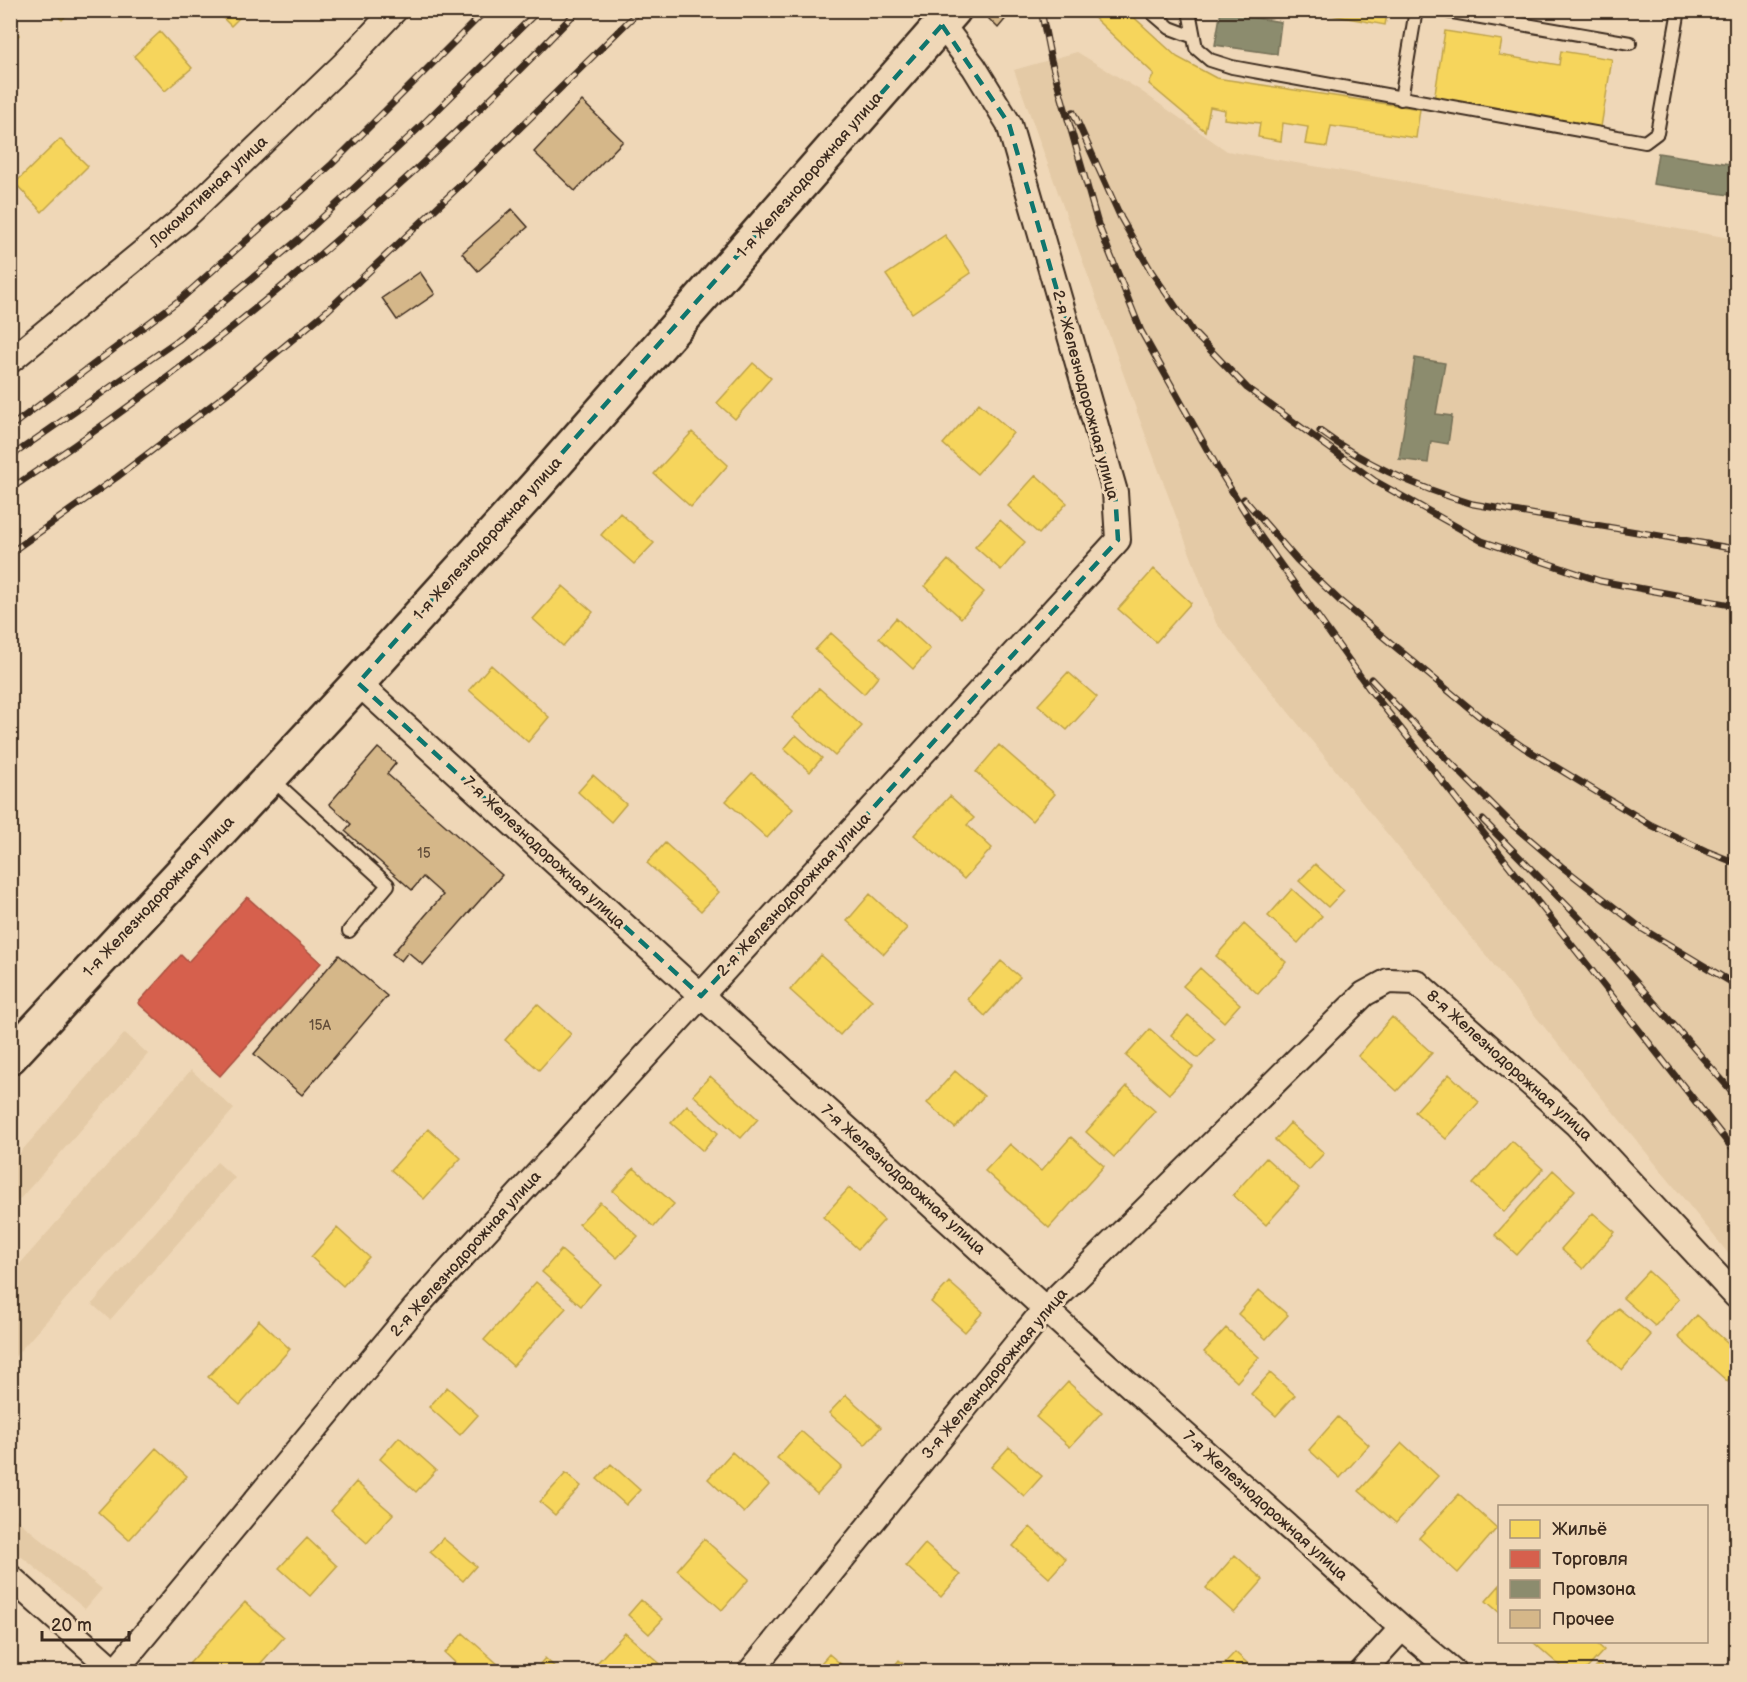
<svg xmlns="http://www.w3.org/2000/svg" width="1747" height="1682" font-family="'Balsamiq Sans',sans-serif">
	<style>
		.built { fill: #e4caa6 }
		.homes { fill: #f6d55c; stroke: #bea249; stroke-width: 1.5 }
		.shops { fill: #d6604d; stroke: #a8503f; stroke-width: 1.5 }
		.industry { fill: #8c8c6e; stroke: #746f56; stroke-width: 1.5 }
		.building { fill: #d5b789; stroke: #3b2a1e; stroke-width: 1.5 }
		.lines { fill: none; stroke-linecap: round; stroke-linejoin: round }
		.lane-casing { stroke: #3b2a1e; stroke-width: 16 }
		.street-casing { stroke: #3b2a1e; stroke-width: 28 }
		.primary-casing { stroke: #3b2a1e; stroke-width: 38 }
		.lane { stroke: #efd7b7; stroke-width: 12 }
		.street { stroke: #efd7b7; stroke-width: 24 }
		.primary { stroke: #efd7b7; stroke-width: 33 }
		.rail-casing { stroke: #3b2a1e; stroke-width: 7 }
		.rail { stroke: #efd7b7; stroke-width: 4.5; stroke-dasharray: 14; stroke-linecap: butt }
		.marked { fill: none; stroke: #0f766e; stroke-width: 4.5; stroke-dasharray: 12 8; stroke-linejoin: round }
		.labels { text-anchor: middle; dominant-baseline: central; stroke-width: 6; stroke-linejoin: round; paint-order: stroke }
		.number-label { font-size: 14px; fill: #624d39 }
		.street-label { font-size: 16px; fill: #3b2a1e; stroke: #efd7b7 }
	</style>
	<rect width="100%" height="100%" fill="#efd7b7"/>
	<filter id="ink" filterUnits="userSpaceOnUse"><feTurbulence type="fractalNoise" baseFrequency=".0167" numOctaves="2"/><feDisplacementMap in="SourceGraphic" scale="12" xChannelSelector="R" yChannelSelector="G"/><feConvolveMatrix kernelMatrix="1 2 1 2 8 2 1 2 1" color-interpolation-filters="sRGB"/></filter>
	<g filter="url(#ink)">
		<path class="built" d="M 1077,52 L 1138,89 L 1227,151 L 1736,239 L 1736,1263 L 1216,623 L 1141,423 L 1014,70 Z
			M 125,1033 L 148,1054 L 11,1209 L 11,1163 Z
			M 191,1070 L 234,1109 L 11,1361 L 11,1274 Z
			M 217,1162 L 235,1178 L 110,1320 L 92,1304 Z
			M 10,1514 L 102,1589 L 85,1609 L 11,1548 Z"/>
		<path class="homes" d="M 52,10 L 71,10 L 62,20 Z
			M 215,10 L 247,10 L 231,26 Z
			M 1086,10 L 1126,10 L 1177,57 L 1216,78 L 1420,109 L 1416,138 L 1331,126 L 1327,147 L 1305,144 L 1308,127 L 1283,123 L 1281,141 L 1258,137 L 1260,123 L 1224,119 L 1225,110 L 1210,107 L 1205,131 L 1149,84 L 1154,74 Z
			M 1321,10 L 1388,10 L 1385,25 L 1320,13 Z
			M 10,27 L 19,35 L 10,44 Z
			M 1445,31 L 1502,40 L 1499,55 L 1559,65 L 1561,51 L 1612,59 L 1601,127 L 1434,100 Z
			M 160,32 L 192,68 L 165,91 L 134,56 Z
			M 60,139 L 88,166 L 42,212 L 15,183 Z
			M 945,235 L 971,273 L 912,313 L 886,275 Z
			M 753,363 L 771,378 L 735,419 L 717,403 Z
			M 979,403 L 1013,433 L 977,474 L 943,444 Z
			M 692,432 L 728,465 L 691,507 L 654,474 Z
			M 1036,475 L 1067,503 L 1039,534 L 1008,506 Z
			M 620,513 L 654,543 L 634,564 L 601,535 Z
			M 1000,520 L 1025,542 L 1001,570 L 975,547 Z
			M 948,560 L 984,592 L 961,618 L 925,586 Z
			M 1154,569 L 1191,603 L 1156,642 L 1118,609 Z
			M 563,586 L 593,612 L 563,646 L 533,619 Z
			M 896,618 L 930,649 L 913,669 L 879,638 Z
			M 831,633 L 879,676 L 864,694 L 815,650 Z
			M 491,665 L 549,717 L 528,742 L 469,690 Z
			M 1068,672 L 1097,697 L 1067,730 L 1038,705 Z
			M 819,688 L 862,726 L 835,756 L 792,718 Z
			M 796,735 L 822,758 L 810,772 L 784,749 Z
			M 999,745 L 1055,794 L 1032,821 L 976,772 Z
			M 752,773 L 793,809 L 767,838 L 726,801 Z
			M 593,775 L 626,804 L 611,822 L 578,792 Z
			M 950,796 L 974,818 L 967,825 L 992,848 L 964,879 L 914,835 Z
			M 665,843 L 719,892 L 701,911 L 647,863 Z
			M 1315,864 L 1344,890 L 1328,907 L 1299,881 Z
			M 1292,889 L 1322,916 L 1298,943 L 1268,916 Z
			M 870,894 L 907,928 L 884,954 L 847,921 Z
			M 1244,924 L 1286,962 L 1258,994 L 1216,956 Z
			M 821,955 L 872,1000 L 840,1035 L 790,990 Z
			M 1001,961 L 1020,977 L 985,1016 L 967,999 Z
			M 1200,968 L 1240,1004 L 1224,1022 L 1183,986 Z
			M 537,1004 L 571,1034 L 539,1070 L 505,1040 Z
			M 1188,1015 L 1215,1039 L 1198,1058 L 1171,1035 Z
			M 1392,1017 L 1432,1053 L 1397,1091 L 1358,1056 Z
			M 1150,1029 L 1193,1067 L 1169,1094 L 1126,1056 Z
			M 955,1071 L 984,1096 L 955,1128 L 927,1103 Z
			M 1449,1074 L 1479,1102 L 1446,1139 L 1415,1112 Z
			M 710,1076 L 758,1119 L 741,1138 L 693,1095 Z
			M 1127,1086 L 1155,1111 L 1114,1157 L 1086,1132 Z
			M 687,1105 L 718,1133 L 703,1151 L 671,1123 Z
			M 1290,1123 L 1324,1153 L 1309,1170 L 1275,1140 Z
			M 428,1129 L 461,1158 L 424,1199 L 391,1170 Z
			M 1071,1137 L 1104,1166 L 1049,1228 L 985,1171 L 1010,1144 L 1041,1171 Z
			M 1512,1141 L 1543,1169 L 1504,1212 L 1473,1184 Z
			M 1266,1158 L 1299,1188 L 1266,1225 L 1233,1195 Z
			M 634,1168 L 674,1204 L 654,1227 L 613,1191 Z
			M 1553,1170 L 1575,1190 L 1517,1255 L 1495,1235 Z
			M 849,1188 L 884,1220 L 858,1249 L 823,1217 Z
			M 600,1202 L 638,1236 L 617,1258 L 579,1224 Z
			M 1593,1213 L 1615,1232 L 1583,1269 L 1561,1249 Z
			M 337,1228 L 369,1257 L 343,1286 L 311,1257 Z
			M 561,1250 L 600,1284 L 581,1306 L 542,1272 Z
			M 1648,1271 L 1679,1299 L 1655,1326 L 1623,1298 Z
			M 536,1282 L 566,1308 L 513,1366 L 484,1340 Z
			M 949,1282 L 983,1312 L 965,1332 L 931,1302 Z
			M 1259,1290 L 1288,1315 L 1266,1339 L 1238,1314 Z
			M 1618,1308 L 1651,1335 L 1622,1370 L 1589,1342 Z
			M 1697,1315 L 1736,1350 L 1736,1370 L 1727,1381 L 1678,1337 Z
			M 259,1320 L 290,1349 L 240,1405 L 208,1377 Z
			M 1226,1328 L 1259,1357 L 1237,1382 L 1204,1352 Z
			M 1270,1373 L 1295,1395 L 1276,1416 L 1251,1394 Z
			M 1068,1382 L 1102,1412 L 1070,1447 L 1036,1417 Z
			M 447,1387 L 478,1415 L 460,1435 L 429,1407 Z
			M 846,1395 L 881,1427 L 865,1445 L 829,1413 Z
			M 1338,1417 L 1369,1445 L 1340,1478 L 1309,1450 Z
			M 801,1431 L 842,1467 L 817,1494 L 777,1458 Z
			M 399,1437 L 436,1470 L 416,1492 L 380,1459 Z
			M 1402,1443 L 1438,1476 L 1396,1523 L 1359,1491 Z
			M 1009,1447 L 1042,1476 L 1024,1496 L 991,1467 Z
			M 156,1448 L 187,1476 L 129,1540 L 98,1512 Z
			M 732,1452 L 769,1485 L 744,1513 L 708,1479 Z
			M 611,1464 L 640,1490 L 626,1505 L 597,1479 Z
			M 566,1473 L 581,1486 L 555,1515 L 540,1502 Z
			M 356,1482 L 393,1514 L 367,1543 L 331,1511 Z
			M 1459,1494 L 1497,1528 L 1458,1573 L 1419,1538 Z
			M 1030,1527 L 1066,1559 L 1049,1578 L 1013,1546 Z
			M 307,1538 L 337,1566 L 310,1596 L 279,1568 Z
			M 443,1538 L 476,1566 L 463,1581 L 430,1552 Z
			M 704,1539 L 749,1579 L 722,1610 L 677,1570 Z
			M 925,1544 L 960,1575 L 941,1597 L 906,1566 Z
			M 1235,1555 L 1263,1580 L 1234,1613 L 1206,1588 Z
			M 1500,1585 L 1500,1613 L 1486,1601 Z
			M 641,1600 L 663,1619 L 649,1634 L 628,1615 Z
			M 245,1602 L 284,1637 L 253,1672 L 198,1672 L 189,1664 Z
			M 463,1633 L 499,1665 L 493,1672 L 465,1672 L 445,1653 Z
			M 625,1633 L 665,1668 L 662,1672 L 607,1672 L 597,1663 Z
			M 1533,1642 L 1595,1642 L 1604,1650 L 1584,1672 L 1567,1672 Z
			M 1235,1652 L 1257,1672 L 1218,1670 Z
			M 829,1654 L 850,1672 L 813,1672 Z
			M 545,1658 L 560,1672 L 533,1672 Z
			M 899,1660 L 913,1672 L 889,1672 Z
			M 1598,1664 L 1609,1672 L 1593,1672 Z"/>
		<path class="shops" d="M 247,897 L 321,963 L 220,1076 L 138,1003 L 181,955 L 188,962 Z"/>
		<path class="industry" d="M 1221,10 L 1251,10 L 1250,17 L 1281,22 L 1277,54 L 1215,45 Z
			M 1658,153 L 1736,165 L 1736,196 L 1653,184 Z
			M 1415,358 L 1445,363 L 1436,414 L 1452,416 L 1448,444 L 1431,441 L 1428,463 L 1399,459 Z"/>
		<path class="building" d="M 1013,10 L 998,28 L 981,11 L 981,10 Z
			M 582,101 L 623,141 L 575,191 L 534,152 Z
			M 512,209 L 528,227 L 478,271 L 462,253 Z
			M 420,272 L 435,294 L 397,320 L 382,298 Z
			M 378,748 L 396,763 L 387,774 L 502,875 L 423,965 L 408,952 L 401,961 L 392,954 L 443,895 L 423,877 L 412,890 L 345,831 L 351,824 L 329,804 Z
			M 339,955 L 387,996 L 302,1095 L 254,1054 Z"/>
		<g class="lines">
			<defs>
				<path id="lane" d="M 1149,10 L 1170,28 L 1194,37
					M 1191,10 L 1190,16 L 1196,48 L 1210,60 L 1232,67 L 1645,142 L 1657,133 L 1679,10
					M 1441,10 L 1630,43
					M 1401,99 L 1416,10
					M 272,779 L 388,885 L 349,931"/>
				<path id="street" d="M 10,361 L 183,219 L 343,65 L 395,10
					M 358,683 L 1108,1366 L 1402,1628 L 1454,1672
					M 10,1577 L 116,1672
					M 114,1672 L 415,1308 L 1118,540 L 1115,492 L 1009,124 L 974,67 L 942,25
					M 750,1672 L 1045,1309 L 1364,994 L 1388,981 L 1416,982 L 1576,1124 L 1736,1296
					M 1362,1672 L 1402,1628"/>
				<path id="primary" d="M 10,1057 L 358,683 L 536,486 L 954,10"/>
			</defs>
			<use href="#lane" class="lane-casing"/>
			<use href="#street" class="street-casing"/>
			<use href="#primary" class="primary-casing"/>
			<use href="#lane" class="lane"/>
			<use href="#street" class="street"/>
			<use href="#primary" class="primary"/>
			<defs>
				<path id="rail" d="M 1041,10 L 1051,60 L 1098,224 L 1141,331 L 1217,467 L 1258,533 L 1368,687 L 1736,1153
					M 1073,112 L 1121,218 L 1151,271 L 1193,332 L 1247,388 L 1375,481 L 1482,541 L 1600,581 L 1736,606
					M 10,427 L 182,298 L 332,164 L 486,10
					M 1320,431 C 1366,465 1419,488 1473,504 L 1736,549
					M 10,457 L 178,340 L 298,240 L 420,127 L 539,10
					M 10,489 C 218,351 406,190 578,10
					M 1244,499 L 1297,560 L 1340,601 L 1479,716 L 1523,747 L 1651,825 L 1706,851 L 1736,863
					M 10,553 L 117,477 L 229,392 L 328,310 L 485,162 L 640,10
					M 1371,679 L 1448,760 L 1513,825 L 1561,866 L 1641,928 L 1736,985
					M 1483,820 L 1586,925 L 1736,1096"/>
			</defs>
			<use href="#rail" class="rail-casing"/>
			<use href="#rail" class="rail"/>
		</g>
	</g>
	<path class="marked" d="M 942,25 L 1009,124 L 1115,492 L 1118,540 L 701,996 L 358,683 Z"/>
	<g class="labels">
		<g class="number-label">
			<text x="424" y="853">15</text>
			<text x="320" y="1025">15А</text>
		</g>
		<g class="street-label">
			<text transform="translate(810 175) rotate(-49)">1-я Железнодорожная улица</text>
			<text transform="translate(209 192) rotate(-43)">Локомотивная улица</text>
			<text transform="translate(1085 395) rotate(75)">2-я Железнодорожная улица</text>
			<text transform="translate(488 539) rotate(-48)">1-я Железнодорожная улица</text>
			<text transform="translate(544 853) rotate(43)">7-я Железнодорожная улица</text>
			<text transform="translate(794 895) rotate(-47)">2-я Железнодорожная улица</text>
			<text transform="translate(159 897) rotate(-47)">1-я Железнодорожная улица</text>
			<text transform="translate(1509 1066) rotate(42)">8-я Железнодорожная улица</text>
			<text transform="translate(903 1180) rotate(42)">7-я Железнодорожная улица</text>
			<text transform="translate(466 1254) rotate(-48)">2-я Железнодорожная улица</text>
			<text transform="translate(995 1374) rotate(-50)">3-я Железнодорожная улица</text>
			<text transform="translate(1265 1506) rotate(42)">7-я Железнодорожная улица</text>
		</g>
	</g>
	<rect width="1747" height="1682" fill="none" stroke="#efd7b7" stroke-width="36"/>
	<rect x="18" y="18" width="1711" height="1646" fill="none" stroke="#3b2a1e" stroke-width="2" filter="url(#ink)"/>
	<rect x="1498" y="1505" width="210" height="138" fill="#efd7b7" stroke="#a7927a" stroke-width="1.5"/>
	<rect x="1510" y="1520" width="30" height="18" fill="#f6d55c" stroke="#a7927a" stroke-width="1.5"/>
	<text x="1552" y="1535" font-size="18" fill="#3b2a1e">Жильё</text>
	<rect x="1510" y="1550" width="30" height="18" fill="#d6604d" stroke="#a7927a" stroke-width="1.5"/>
	<text x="1552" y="1565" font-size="18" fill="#3b2a1e">Торговля</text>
	<rect x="1510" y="1580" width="30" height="18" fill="#8c8c6e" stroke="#a7927a" stroke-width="1.5"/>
	<text x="1552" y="1595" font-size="18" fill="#3b2a1e">Промзона</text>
	<rect x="1510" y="1610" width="30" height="18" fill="#d5b789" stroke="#a7927a" stroke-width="1.5"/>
	<text x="1552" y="1625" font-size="18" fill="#3b2a1e">Прочее</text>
	<path d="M42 1631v9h87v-9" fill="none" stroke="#3b2a1e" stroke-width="3"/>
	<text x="51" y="1631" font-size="18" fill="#3b2a1e" stroke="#efd7b7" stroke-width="4.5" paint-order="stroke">20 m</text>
</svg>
